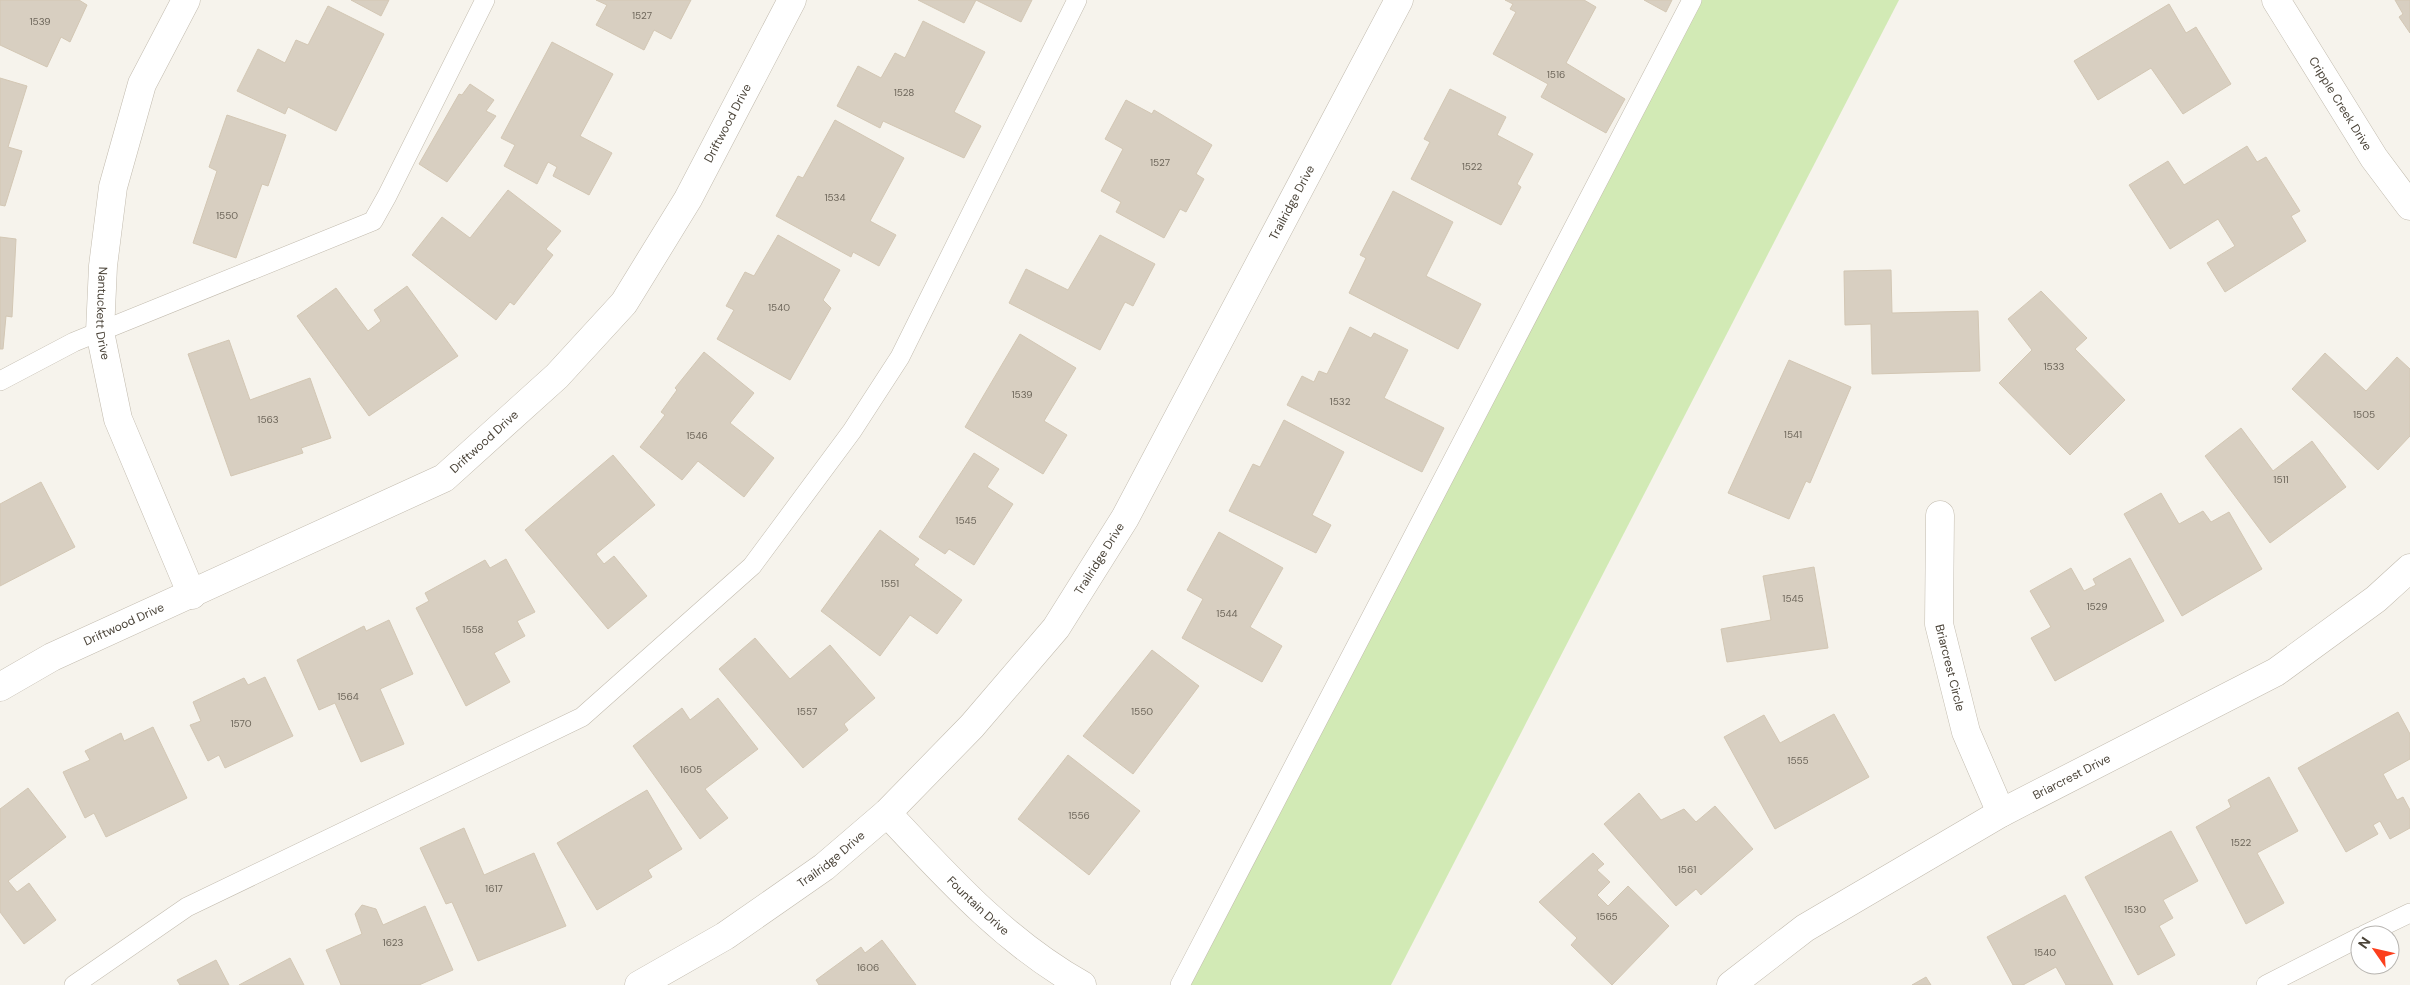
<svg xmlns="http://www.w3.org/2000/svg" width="2410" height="985" font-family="'DM Sans',sans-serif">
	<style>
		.green { fill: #d2eab5 }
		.building { fill: #d8cfc1; stroke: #d3c7b4 }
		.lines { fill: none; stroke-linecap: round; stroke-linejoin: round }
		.lane-casing { stroke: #c2bbae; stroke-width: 20 }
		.street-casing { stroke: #c2bbae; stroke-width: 29 }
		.lane { stroke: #fff; stroke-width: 19 }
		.street { stroke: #fff; stroke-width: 28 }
		.labels { text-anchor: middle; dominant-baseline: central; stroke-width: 4; stroke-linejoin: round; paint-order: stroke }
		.number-label { font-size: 10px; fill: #6e675b }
		.street-label { font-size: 12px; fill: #4b4439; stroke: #fff }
	</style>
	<rect width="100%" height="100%" fill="#f6f3ec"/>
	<path class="green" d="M 1701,0 L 1899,0 L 1391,985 L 1190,985 Z"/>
	<path class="building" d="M 0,0 L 79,0 L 87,5 L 70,42 L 61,37 L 47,67 L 0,45 Z
		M 351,0 L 389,0 L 381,16 Z
		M 596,0 L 691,0 L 671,39 L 654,30 L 644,50 L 596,25 L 607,5 Z
		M 918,0 L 976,0 L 964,23 Z
		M 976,0 L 1032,0 L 1021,22 Z
		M 1505,0 L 1584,0 L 1596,7 L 1566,63 L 1625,99 L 1606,133 L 1541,97 L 1548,84 L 1493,54 L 1516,12 L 1510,9 L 1513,4 Z
		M 1644,0 L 1672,0 L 1666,12 Z
		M 2395,0 L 2410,0 L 2410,33 L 2399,17 L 2403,14 Z
		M 2169,4 L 2186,33 L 2196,27 L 2231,84 L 2183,114 L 2151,68 L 2098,100 L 2074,61 Z
		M 328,6 L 384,34 L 336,131 L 288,107 L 285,114 L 237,91 L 258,49 L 285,63 L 296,40 L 308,45 Z
		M 923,21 L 985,52 L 954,112 L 981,126 L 964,158 L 883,121 L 880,128 L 837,106 L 858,66 L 881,78 L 895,53 L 905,58 Z
		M 552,42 L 613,74 L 580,136 L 612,153 L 589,195 L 553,176 L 557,167 L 548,162 L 537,184 L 504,166 L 515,145 L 501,138 Z
		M 0,78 L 27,86 L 8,147 L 22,151 L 5,206 L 0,205 Z
		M 470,84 L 494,100 L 486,111 L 496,116 L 447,182 L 419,164 L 459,94 L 462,95 Z
		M 1450,89 L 1506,117 L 1497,135 L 1533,154 L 1517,184 L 1521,187 L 1501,225 L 1411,179 L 1430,142 L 1424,139 Z
		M 1126,100 L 1152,114 L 1154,110 L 1212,145 L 1196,174 L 1204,179 L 1186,212 L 1180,209 L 1164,238 L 1116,212 L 1121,202 L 1101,191 L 1123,149 L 1105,139 Z
		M 227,115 L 286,135 L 268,186 L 262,184 L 236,258 L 193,243 L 217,171 L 209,167 Z
		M 835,120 L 904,158 L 870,221 L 896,235 L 879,266 L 853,252 L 851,257 L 776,216 L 798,176 L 803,178 Z
		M 2247,146 L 2257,162 L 2266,157 L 2300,211 L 2291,216 L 2306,241 L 2225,292 L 2207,263 L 2235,246 L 2218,219 L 2170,249 L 2129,185 L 2168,161 L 2184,185 Z
		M 508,190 L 561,231 L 546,249 L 553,255 L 514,305 L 510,302 L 496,320 L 412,255 L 442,217 L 470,238 Z
		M 1393,191 L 1453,222 L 1426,276 L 1481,304 L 1458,349 L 1349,293 L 1366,258 L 1360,255 Z
		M 778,235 L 840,270 L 823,300 L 831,308 L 790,380 L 717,339 L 734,310 L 726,306 L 745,272 L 754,276 Z
		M 1100,235 L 1155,264 L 1133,306 L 1125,302 L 1100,350 L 1009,303 L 1026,269 L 1068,290 Z
		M 0,237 L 16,239 L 12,317 L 6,316 L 3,349 L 0,349 Z
		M 1891,270 L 1892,313 L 1978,311 L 1980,371 L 1872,374 L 1871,324 L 1845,325 L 1844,271 Z
		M 407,286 L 458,356 L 369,416 L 297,316 L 336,288 L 368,331 L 381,321 L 374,310 Z
		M 2041,291 L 2087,338 L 2075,349 L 2125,400 L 2070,455 L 1999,383 L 2032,350 L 2008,319 Z
		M 1350,327 L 1371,338 L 1374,333 L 1408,350 L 1384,398 L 1444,428 L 1422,472 L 1287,405 L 1302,376 L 1314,382 L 1319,371 L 1327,374 Z
		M 1020,334 L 1076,368 L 1044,421 L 1067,435 L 1043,474 L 965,427 Z
		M 229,340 L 250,400 L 310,378 L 331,438 L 301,448 L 303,453 L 231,476 L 188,354 Z
		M 704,352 L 754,393 L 730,423 L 774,458 L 744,497 L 698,461 L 682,480 L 640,447 L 665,415 L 661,412 L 677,390 L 675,388 Z
		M 2325,353 L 2366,391 L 2397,357 L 2410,369 L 2410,436 L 2378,470 L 2292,389 Z
		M 1789,360 L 1851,387 L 1810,483 L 1806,481 L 1789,519 L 1728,493 Z
		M 1284,420 L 1344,452 L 1312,515 L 1331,525 L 1316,553 L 1229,511 L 1253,464 L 1260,467 Z
		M 2241,428 L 2273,471 L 2312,441 L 2346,487 L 2270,543 L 2205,456 Z
		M 974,453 L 999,469 L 987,487 L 1013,504 L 974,565 L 949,549 L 945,554 L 919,537 Z
		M 613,455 L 655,505 L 596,554 L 604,564 L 614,556 L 647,596 L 608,629 L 525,530 Z
		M 41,482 L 75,547 L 0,586 L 0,504 Z
		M 2161,493 L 2179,524 L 2203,511 L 2211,522 L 2229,512 L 2262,569 L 2182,616 L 2124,514 Z
		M 880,530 L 919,559 L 914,565 L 962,600 L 937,634 L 910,615 L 880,656 L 821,611 Z
		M 1219,532 L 1283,568 L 1250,627 L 1282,646 L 1262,682 L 1182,638 L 1203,599 L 1187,590 Z
		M 2130,558 L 2164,621 L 2055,681 L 2031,638 L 2051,627 L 2030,591 L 2071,568 L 2084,591 L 2096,585 L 2093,579 Z
		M 506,559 L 535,612 L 517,621 L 525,636 L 494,653 L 510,682 L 466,706 L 416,608 L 429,601 L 425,593 L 485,560 L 490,568 Z
		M 1814,567 L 1828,648 L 1727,662 L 1721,629 L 1771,620 L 1763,576 Z
		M 389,620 L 413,674 L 380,689 L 404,744 L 361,762 L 335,703 L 319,710 L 297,660 L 364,626 L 366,631 Z
		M 755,638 L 790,679 L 830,645 L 875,698 L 844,724 L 848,730 L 803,768 L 719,669 Z
		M 1152,650 L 1199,686 L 1133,774 L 1083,736 Z
		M 265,677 L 293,736 L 225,768 L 219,755 L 208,761 L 190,725 L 201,721 L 193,702 L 244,678 L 248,685 Z
		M 718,698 L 758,749 L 705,789 L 728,818 L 700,839 L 633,746 L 682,708 L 690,720 Z
		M 2398,712 L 2410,734 L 2410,759 L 2383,774 L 2397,800 L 2403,797 L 2410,810 L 2410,828 L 2390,839 L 2380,821 L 2373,825 L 2378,834 L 2346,852 L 2298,768 Z
		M 1834,714 L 1869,777 L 1775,829 L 1724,737 L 1764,715 L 1780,743 Z
		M 153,727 L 187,798 L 106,837 L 94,813 L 85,818 L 63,772 L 90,760 L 85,751 L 121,733 L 124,741 Z
		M 1068,755 L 1140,811 L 1089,875 L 1018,819 Z
		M 2269,777 L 2298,831 L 2257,853 L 2284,903 L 2246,924 L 2196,827 L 2231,807 L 2228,800 Z
		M 28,788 L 66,837 L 8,881 L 17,892 L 29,883 L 56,920 L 24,944 L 0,912 L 0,809 Z
		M 647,790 L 682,849 L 648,870 L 652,877 L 597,910 L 557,843 Z
		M 1639,793 L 1661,820 L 1684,809 L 1696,822 L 1715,806 L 1753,849 L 1701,895 L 1696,889 L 1676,906 L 1604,824 Z
		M 464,828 L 484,875 L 534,853 L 566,926 L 478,961 L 452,902 L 446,904 L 420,848 Z
		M 2171,831 L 2198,881 L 2163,900 L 2173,918 L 2159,926 L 2175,955 L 2138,975 L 2085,877 Z
		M 1593,853 L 1604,864 L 1597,870 L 1610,882 L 1597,895 L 1608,906 L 1628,886 L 1669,926 L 1612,985 L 1571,945 L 1577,938 L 1539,902 Z
		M 2065,895 L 2113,985 L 2066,985 L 2056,967 L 2023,985 L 2013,985 L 1987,937 Z
		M 362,905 L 376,909 L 383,925 L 425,906 L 453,970 L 419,985 L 341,985 L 326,950 L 362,934 L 355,914 Z
		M 882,940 L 916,985 L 819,985 L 816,980 L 861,947 L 865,953 Z
		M 290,958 L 304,985 L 239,985 Z
		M 216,960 L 229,985 L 180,985 L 177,980 Z
		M 1926,977 L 1931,985 L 1912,985 Z"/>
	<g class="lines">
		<defs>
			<path id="lane" d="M 0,381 L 74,342 L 373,221 L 387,196 L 485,0
				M 2364,935 L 2410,913
				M 74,985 L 187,907 L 582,717 L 752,566 L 852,431 L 900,357 L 1077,0
				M 1180,985 L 1692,0
				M 2266,985 L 2360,937"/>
			<g id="street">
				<path id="s1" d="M 186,0 L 142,84 L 113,187 L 103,266 L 100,332 L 118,419 L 192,595"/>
				<path id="s2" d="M 2276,0 L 2374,158 L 2410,206"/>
				<path id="s3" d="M 1940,515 L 1939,624 L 1966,732 L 2001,813"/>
				<path id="s4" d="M 0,687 L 52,657 L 444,478 L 557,376 L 624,303 L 688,199 L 792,0"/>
				<path id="s5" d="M 887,813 C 946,876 1005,942 1082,985"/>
				<path id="s6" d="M 639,985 L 725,936 L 824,867 L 887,813 L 972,726 L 1056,628 L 1125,518 L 1399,0"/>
				<path id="s7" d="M 1731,985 L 1805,928 L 2001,813 L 2276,672 L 2376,599 L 2410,568"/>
			</g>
		</defs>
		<use href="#lane" class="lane-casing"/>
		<use href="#street" class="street-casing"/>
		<use href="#lane" class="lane"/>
		<use href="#street" class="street"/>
	</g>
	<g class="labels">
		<g class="number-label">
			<text x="642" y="15">1527</text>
			<text x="40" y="21">1539</text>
			<text x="1556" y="74">1516</text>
			<text x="904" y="92">1528</text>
			<text x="1160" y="162">1527</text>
			<text x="1472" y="166">1522</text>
			<text x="835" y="197">1534</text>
			<text x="227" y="215">1550</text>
			<text x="779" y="307">1540</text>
			<text x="2054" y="366">1533</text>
			<text x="1022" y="394">1539</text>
			<text x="1340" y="401">1532</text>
			<text x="2364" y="414">1505</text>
			<text x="268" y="419">1563</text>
			<text x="1793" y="434">1541</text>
			<text x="697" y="435">1546</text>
			<text x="2281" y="479">1511</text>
			<text x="966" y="520">1545</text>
			<text x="890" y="583">1551</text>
			<text x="1793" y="598">1545</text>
			<text x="2097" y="606">1529</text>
			<text x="1227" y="613">1544</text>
			<text x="473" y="629">1558</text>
			<text x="348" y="696">1564</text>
			<text x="807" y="711">1557</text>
			<text x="1142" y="711">1550</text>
			<text x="241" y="723">1570</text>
			<text x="1798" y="760">1555</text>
			<text x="691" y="769">1605</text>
			<text x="1079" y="815">1556</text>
			<text x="2241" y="842">1522</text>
			<text x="1687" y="869">1561</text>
			<text x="494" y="888">1617</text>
			<text x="2135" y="909">1530</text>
			<text x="1607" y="916">1565</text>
			<text x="393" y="942">1623</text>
			<text x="2045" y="952">1540</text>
			<text x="868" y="967">1606</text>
		</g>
		<g class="street-label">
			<text stroke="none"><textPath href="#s2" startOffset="122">Cripple Creek Drive</textPath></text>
			<text stroke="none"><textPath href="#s4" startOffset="950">Driftwood Drive</textPath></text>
			<text stroke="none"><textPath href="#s6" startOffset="1040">Trailridge Drive</textPath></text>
			<text stroke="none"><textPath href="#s1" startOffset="329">Nantuckett Drive</textPath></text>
			<text stroke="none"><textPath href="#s4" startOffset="545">Driftwood Drive</textPath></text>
			<text stroke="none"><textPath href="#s6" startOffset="635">Trailridge Drive</textPath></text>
			<text stroke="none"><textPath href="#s4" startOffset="139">Driftwood Drive</textPath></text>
			<text stroke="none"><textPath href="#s3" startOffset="154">Briarcrest Circle</textPath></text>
			<text stroke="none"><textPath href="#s7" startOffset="400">Briarcrest Drive</textPath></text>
			<text stroke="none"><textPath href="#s6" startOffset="230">Trailridge Drive</textPath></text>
			<text stroke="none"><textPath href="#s5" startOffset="130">Fountain Drive</textPath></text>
		</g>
	</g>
	<g transform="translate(2375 950) rotate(304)"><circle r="24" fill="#ffffff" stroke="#b7b4b0"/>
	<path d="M0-4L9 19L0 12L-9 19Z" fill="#fc3f1d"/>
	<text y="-8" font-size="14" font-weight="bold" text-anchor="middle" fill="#4b4439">N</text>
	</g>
</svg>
